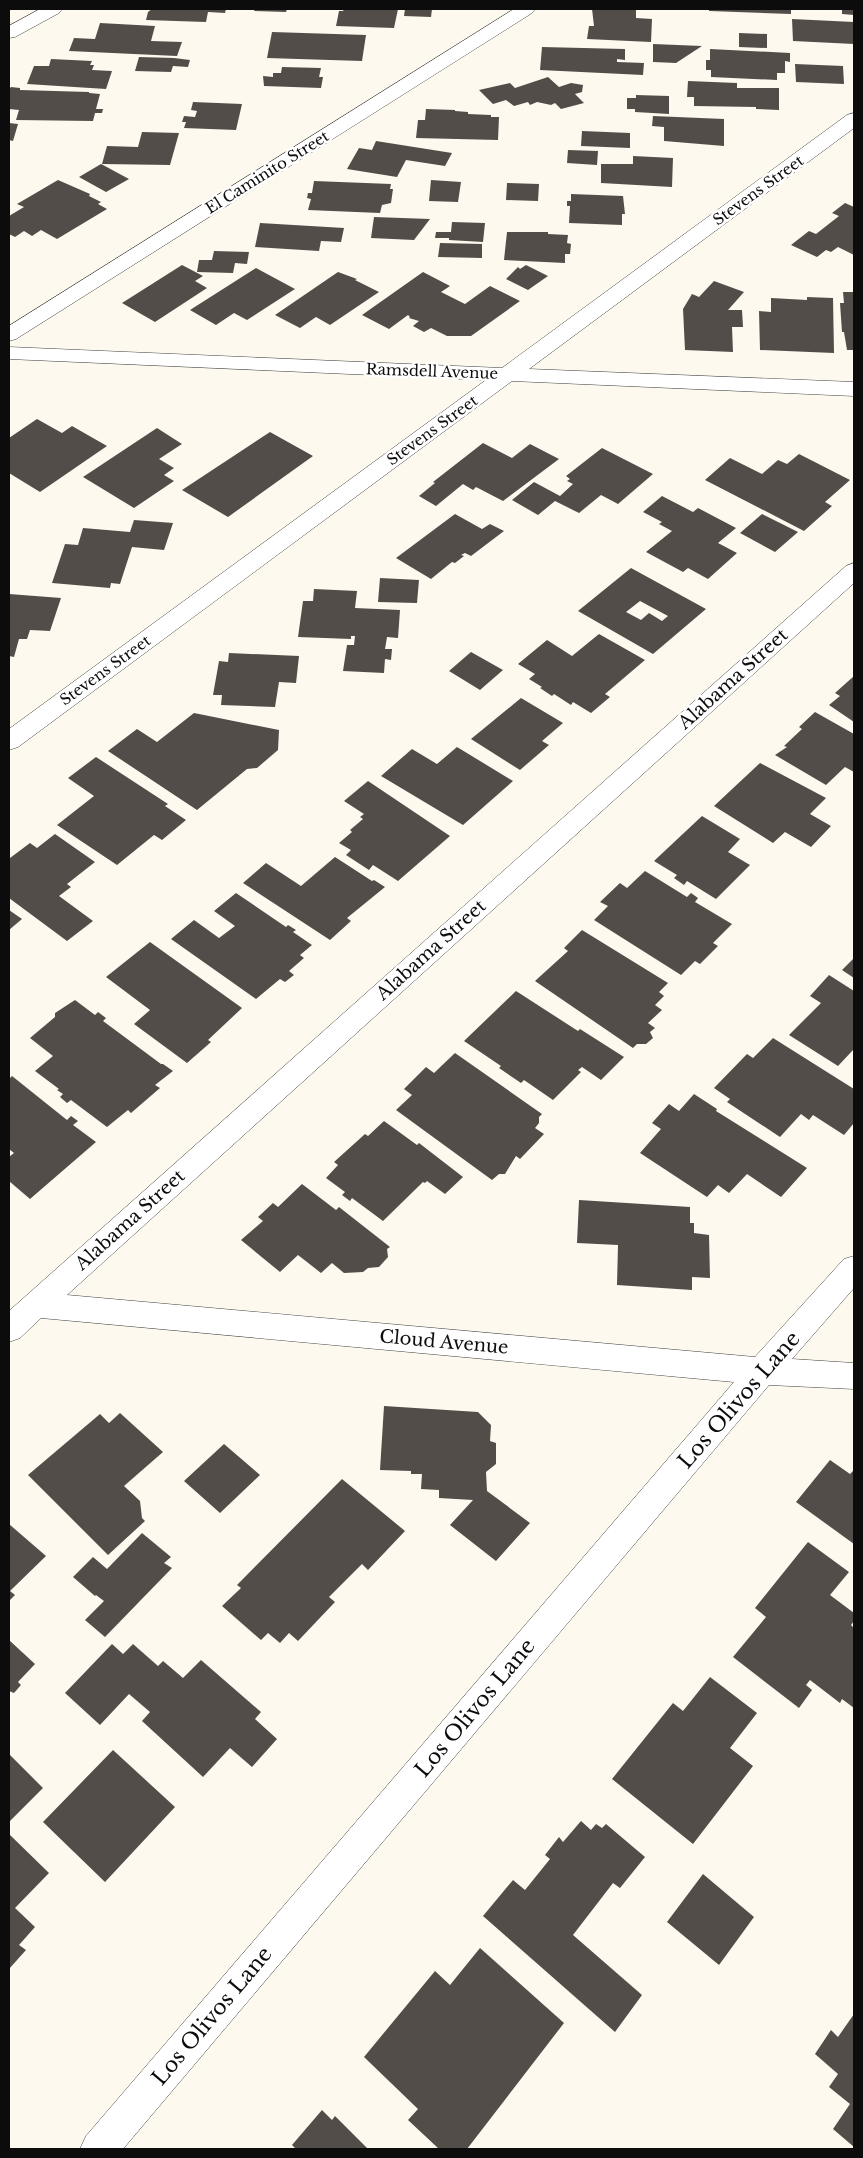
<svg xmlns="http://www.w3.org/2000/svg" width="863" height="2158" font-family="'Libre Baskerville',serif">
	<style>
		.building { fill: #534d4a; fill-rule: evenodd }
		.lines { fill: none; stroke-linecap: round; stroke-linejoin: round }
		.minor-casing { stroke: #3f3f3f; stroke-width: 1 }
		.minor { fill: #fff; fill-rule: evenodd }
		.labels { text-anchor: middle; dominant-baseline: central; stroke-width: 5; stroke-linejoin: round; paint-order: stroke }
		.far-street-label { font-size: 15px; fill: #0c0c0c; stroke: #fff }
		.street-label { font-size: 18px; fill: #0c0c0c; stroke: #fff }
		.near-street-label { font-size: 21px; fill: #0c0c0c; stroke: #fff }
	</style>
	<rect width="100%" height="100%" fill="#fdf9ee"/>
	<path class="building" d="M 152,9 L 226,9 L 225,13 L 208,12 L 206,22 L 146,20 L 148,12 Z
		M 255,9 L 287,9 L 286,12 L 254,11 Z
		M 344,9 L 398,9 L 394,28 L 336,26 L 339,11 L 343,11 Z
		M 405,9 L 432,9 L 431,17 L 404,16 Z
		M 592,9 L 628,9 L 636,10 L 636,18 L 652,19 L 651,42 L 587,39 L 589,26 L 594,26 Z
		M 709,9 L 791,9 L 791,14 L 709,11 Z
		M 842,9 L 854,9 L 854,15 L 842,14 Z
		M 792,19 L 854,22 L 854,44 L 793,41 Z
		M 100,23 L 155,26 L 151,41 L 182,42 L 177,56 L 69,51 L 74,38 L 95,39 Z
		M 272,32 L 366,35 L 362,61 L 267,58 Z
		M 739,33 L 767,34 L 767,48 L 739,47 Z
		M 653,44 L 702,46 L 676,63 L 653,62 Z
		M 542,47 L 625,49 L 625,60 L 617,59 L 617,62 L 644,63 L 643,75 L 540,70 Z
		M 710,49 L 790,53 L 790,62 L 785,61 L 785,73 L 777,73 L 777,80 L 711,77 L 711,70 L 706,70 L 706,60 L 710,60 Z
		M 139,57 L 174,58 L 190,60 L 188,67 L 173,66 L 171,72 L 135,71 Z
		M 51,59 L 92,61 L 90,65 L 94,65 L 92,70 L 112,71 L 106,89 L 27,84 L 34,66 L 49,66 Z
		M 795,64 L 843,66 L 844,84 L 796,82 Z
		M 282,67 L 321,68 L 319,77 L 323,77 L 321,88 L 264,86 L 263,76 L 273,77 L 273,73 L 281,73 Z
		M 548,77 L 559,87 L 571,83 L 583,85 L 582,92 L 575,94 L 584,103 L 561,109 L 555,103 L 551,105 L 537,102 L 530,105 L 528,102 L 514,106 L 506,100 L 493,104 L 479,90 L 510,83 L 515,88 Z
		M 688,81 L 737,83 L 737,88 L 779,88 L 779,110 L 756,109 L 756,107 L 694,106 L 694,97 L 687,97 Z
		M 11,87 L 20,88 L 20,90 L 89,92 L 89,93 L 100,94 L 96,109 L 103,109 L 102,113 L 95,113 L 93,121 L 16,120 L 19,110 L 9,109 L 9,89 Z
		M 636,95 L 669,96 L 669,114 L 635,112 L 635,109 L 627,109 L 627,98 L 636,98 Z
		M 193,102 L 242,104 L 236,130 L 184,128 L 186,122 L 182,122 L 184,116 L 195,117 L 197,111 L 191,110 Z
		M 426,109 L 455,110 L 455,111 L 468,112 L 468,114 L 491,115 L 491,117 L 499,117 L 498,140 L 416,138 L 418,120 L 425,120 Z
		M 653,116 L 724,119 L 724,146 L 664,141 L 664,127 L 652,126 Z
		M 9,123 L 18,124 L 13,141 L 9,140 Z
		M 582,131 L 630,133 L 630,148 L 581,146 Z
		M 142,132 L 179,133 L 170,165 L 102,164 L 107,146 L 138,147 Z
		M 376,141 L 452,153 L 445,166 L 406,160 L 397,177 L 347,169 L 359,148 L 372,150 Z
		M 568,150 L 598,151 L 597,165 L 567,163 Z
		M 633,156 L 673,158 L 672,187 L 601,183 L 601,164 L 633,164 Z
		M 101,164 L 103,165 L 129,179 L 106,192 L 79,177 Z
		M 58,180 L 90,194 L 89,196 L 101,202 L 98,204 L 107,209 L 57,239 L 41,230 L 32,236 L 24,231 L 15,237 L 9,234 L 9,216 L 24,207 L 17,204 Z
		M 431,180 L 461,182 L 458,202 L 429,201 Z
		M 314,181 L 391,184 L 390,189 L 393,189 L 391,203 L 382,205 L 380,213 L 308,210 L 311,199 L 307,198 L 308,193 L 312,193 Z
		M 507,183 L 539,184 L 538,201 L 506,200 Z
		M 571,194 L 623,196 L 625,214 L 622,214 L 622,225 L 569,223 L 570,206 L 567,206 L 567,201 L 571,201 Z
		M 845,203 L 854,207 L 854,255 L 838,247 L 831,252 L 826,250 L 817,257 L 791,245 L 809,231 L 816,234 L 839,216 L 832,213 Z
		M 374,217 L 430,219 L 414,240 L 371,238 Z
		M 452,222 L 485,223 L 483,242 L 449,240 L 449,238 L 435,238 L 436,232 L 451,232 Z
		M 260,223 L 344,228 L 341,242 L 321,241 L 319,251 L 255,247 Z
		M 507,232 L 548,232 L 548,234 L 568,235 L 567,243 L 571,244 L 570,254 L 565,254 L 565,263 L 504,260 Z
		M 440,243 L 482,244 L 482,258 L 438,257 Z
		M 214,251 L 249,252 L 247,264 L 235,263 L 233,273 L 197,272 L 199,260 L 212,260 Z
		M 182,265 L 203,276 L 195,281 L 207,288 L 155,322 L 122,303 Z
		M 526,265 L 548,276 L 528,290 L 506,279 L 518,267 L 520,269 Z
		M 256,268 L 295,289 L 247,320 L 234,313 L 216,325 L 190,310 Z
		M 338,272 L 357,279 L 355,280 L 379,292 L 330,325 L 316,317 L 300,328 L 275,315 Z
		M 423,272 L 450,286 L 441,292 L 465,304 L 490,286 L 520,301 L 471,336 L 447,336 L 431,328 L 424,332 L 413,326 L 419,321 L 409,318 L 410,317 L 408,315 L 389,329 L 362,315 Z
		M 714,281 L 744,292 L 728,310 L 742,310 L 743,327 L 732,327 L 733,352 L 685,350 L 683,309 L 692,294 L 699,297 Z
		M 843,292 L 854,292 L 854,350 L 847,350 L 844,332 L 842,332 L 840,303 L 844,303 Z
		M 807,297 L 833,298 L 834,353 L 760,350 L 759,311 L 771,312 L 771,298 L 807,300 Z
		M 37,419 L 62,433 L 72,426 L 107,446 L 40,492 L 9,473 L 9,438 Z
		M 157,428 L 182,444 L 159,459 L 174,468 L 164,475 L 174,481 L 134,508 L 83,477 Z
		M 270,432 L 313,456 L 228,517 L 182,490 Z
		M 483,443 L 512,458 L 530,444 L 559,459 L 503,501 L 476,487 L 473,490 L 463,484 L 436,506 L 419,496 L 435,483 L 433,482 Z
		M 602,448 L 653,474 L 618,504 L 601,495 L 579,513 L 555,501 L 538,515 L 512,500 L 534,482 L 560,496 L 573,484 L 567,481 L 570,479 L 566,476 Z
		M 799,454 L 850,480 L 825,502 L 832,506 L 804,531 L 705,480 L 730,458 L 762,474 L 778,460 L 787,464 Z
		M 662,496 L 693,512 L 698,508 L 736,528 L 718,543 L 737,553 L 708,579 L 688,568 L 683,572 L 646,552 L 672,531 L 659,524 L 662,522 L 643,512 Z
		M 455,514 L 482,529 L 490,524 L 504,531 L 471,556 L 465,553 L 461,555 L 464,556 L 455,563 L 452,562 L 431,579 L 396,558 Z
		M 762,514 L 798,532 L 775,552 L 740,533 Z
		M 134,520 L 173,523 L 164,550 L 132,547 L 120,584 L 111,583 L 110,588 L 52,583 L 65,544 L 78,545 L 83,528 L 130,532 Z
		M 631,568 L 706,609 L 653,654 L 578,611 ZM 640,601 L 668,616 L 662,621 L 649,613 L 641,620 L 626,612 Z
		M 380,578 L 419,580 L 417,603 L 378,602 Z
		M 314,589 L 357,591 L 355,608 L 400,610 L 398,638 L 387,637 L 385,649 L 392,649 L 391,660 L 385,659 L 384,673 L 343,671 L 347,645 L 354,645 L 355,636 L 351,636 L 351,639 L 298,637 L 303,601 L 313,601 Z
		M 9,594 L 61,598 L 50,631 L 30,630 L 27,639 L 19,639 L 14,657 L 9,656 Z
		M 599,634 L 645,660 L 605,694 L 610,697 L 591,713 L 573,702 L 571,705 L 554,694 L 552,696 L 540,688 L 542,687 L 529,679 L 535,674 L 518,664 L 547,640 L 572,656 Z
		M 471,652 L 503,670 L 480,690 L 449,671 Z
		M 229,653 L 299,656 L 296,683 L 279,682 L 275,707 L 221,705 L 222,695 L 213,695 L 219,661 L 228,662 Z
		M 854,676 L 854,722 L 829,705 L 840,696 L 835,693 Z
		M 521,698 L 563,723 L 542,741 L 549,745 L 520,770 L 471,739 Z
		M 815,712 L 854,734 L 854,772 L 845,767 L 826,785 L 775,755 L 787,747 L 784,746 L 802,729 L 799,727 Z
		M 194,713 L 279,730 L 278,750 L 257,768 L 247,769 L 197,810 L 108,751 L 137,729 L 157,742 Z
		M 457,747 L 513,781 L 463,825 L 381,776 L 412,749 L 437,764 Z
		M 96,757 L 168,804 L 165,806 L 186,820 L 162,840 L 154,835 L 117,865 L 57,825 L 94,796 L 68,778 Z
		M 760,763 L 826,798 L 810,814 L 831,826 L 811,847 L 785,832 L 773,843 L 714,806 Z
		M 368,781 L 450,836 L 398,881 L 373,865 L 369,870 L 346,855 L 351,850 L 339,843 L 352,832 L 350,830 L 363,819 L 360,817 L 364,814 L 344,801 Z
		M 702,816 L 740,839 L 728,852 L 750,865 L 716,899 L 687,881 L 684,885 L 674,878 L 677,875 L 654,861 Z
		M 55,834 L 95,862 L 67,884 L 71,887 L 59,896 L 93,921 L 67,941 L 9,898 L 9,857 L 10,858 L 30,843 L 37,848 Z
		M 335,857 L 372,881 L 374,880 L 385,887 L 347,918 L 351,921 L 330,940 L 243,883 L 266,863 L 301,886 Z
		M 645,871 L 687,897 L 691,893 L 698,898 L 695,902 L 732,924 L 713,943 L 718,946 L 700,964 L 695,961 L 681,975 L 594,920 L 608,906 L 600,902 L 620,883 L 627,888 Z
		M 236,893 L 286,927 L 288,925 L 296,930 L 293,932 L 312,945 L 300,955 L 304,958 L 289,971 L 294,975 L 285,982 L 280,979 L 256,999 L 171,939 L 194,920 L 219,938 L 235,926 L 214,911 Z
		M 9,910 L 22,919 L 9,930 Z
		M 582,930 L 668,983 L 659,992 L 664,996 L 655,1005 L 662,1010 L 648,1023 L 655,1028 L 650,1032 L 653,1038 L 646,1044 L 637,1044 L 633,1048 L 535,981 L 568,951 L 564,948 Z
		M 150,942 L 242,1008 L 208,1040 L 211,1042 L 187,1063 L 134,1024 L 150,1010 L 106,977 Z
		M 854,958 L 854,978 L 842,970 Z
		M 829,975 L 854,991 L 854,1049 L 838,1066 L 789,1035 L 821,1003 L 810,996 Z
		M 516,991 L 578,1031 L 580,1029 L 624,1057 L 601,1080 L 582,1067 L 578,1070 L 581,1072 L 553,1100 L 524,1080 L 521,1083 L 499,1068 L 501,1066 L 464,1041 Z
		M 75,1000 L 95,1015 L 98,1012 L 106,1018 L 103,1021 L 161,1064 L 163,1064 L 173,1071 L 155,1085 L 160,1088 L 131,1113 L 128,1110 L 107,1127 L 71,1100 L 67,1103 L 60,1097 L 63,1094 L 57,1090 L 59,1089 L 35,1071 L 53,1056 L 30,1038 L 55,1017 L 55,1013 Z
		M 773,1038 L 854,1089 L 854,1123 L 844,1135 L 813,1115 L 809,1120 L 801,1114 L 780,1137 L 727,1102 L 730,1099 L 714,1088 L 747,1054 L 753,1058 Z
		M 455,1053 L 542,1114 L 539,1117 L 539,1123 L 535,1128 L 544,1134 L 520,1159 L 516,1156 L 505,1174 L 499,1174 L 492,1180 L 396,1110 L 412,1095 L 404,1089 L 426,1067 L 434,1073 Z
		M 12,1076 L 67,1120 L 71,1116 L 78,1121 L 73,1125 L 96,1142 L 30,1199 L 9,1181 L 9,1157 L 14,1153 L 9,1149 L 9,1079 Z
		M 694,1094 L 717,1109 L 716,1111 L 807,1168 L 781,1197 L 747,1174 L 729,1193 L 718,1185 L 707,1197 L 640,1153 L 661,1129 L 652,1123 L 669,1104 L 679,1111 Z
		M 384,1121 L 417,1145 L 419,1143 L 463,1177 L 445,1194 L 427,1181 L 425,1183 L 423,1182 L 383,1221 L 352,1198 L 350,1201 L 342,1195 L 345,1192 L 326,1178 L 338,1165 L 334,1162 L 365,1134 L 368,1136 Z
		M 302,1184 L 336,1210 L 339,1207 L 390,1247 L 387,1249 L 388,1257 L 379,1267 L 368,1268 L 363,1272 L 344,1273 L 332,1263 L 321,1273 L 298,1255 L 280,1272 L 241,1240 L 263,1221 L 258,1217 L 273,1203 L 278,1207 Z
		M 579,1200 L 690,1207 L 690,1223 L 694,1223 L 694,1233 L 709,1235 L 710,1278 L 692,1277 L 692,1290 L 617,1285 L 618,1245 L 577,1243 Z
		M 384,1406 L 478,1412 L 491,1425 L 490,1441 L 496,1443 L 496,1464 L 486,1472 L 487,1491 L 530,1523 L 496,1561 L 450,1525 L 473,1500 L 439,1498 L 439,1490 L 421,1489 L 422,1474 L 411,1474 L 411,1471 L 380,1470 Z
		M 120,1413 L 163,1452 L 124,1486 L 140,1501 L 142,1518 L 145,1521 L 108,1555 L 28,1475 L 100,1414 L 109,1423 Z
		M 224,1444 L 260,1475 L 220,1513 L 184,1481 Z
		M 830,1460 L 850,1474 L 854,1470 L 854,1544 L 796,1502 Z
		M 342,1479 L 405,1531 L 368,1570 L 362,1564 L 329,1597 L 335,1602 L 298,1641 L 289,1633 L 280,1643 L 268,1633 L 261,1640 L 222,1606 L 241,1588 L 237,1585 Z
		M 9,1524 L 46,1556 L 10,1591 L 15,1595 L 9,1601 Z
		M 142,1533 L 171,1557 L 164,1563 L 172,1568 L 105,1637 L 85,1620 L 104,1601 L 96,1595 L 95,1596 L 73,1577 L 93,1557 L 107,1569 Z
		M 808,1542 L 849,1572 L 830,1595 L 854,1613 L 854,1621 L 851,1625 L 854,1628 L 854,1708 L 842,1699 L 840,1703 L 810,1680 L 806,1685 L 812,1690 L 799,1708 L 733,1657 L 766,1617 L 755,1608 Z
		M 9,1640 L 35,1664 L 18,1682 L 21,1685 L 14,1693 L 9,1691 Z
		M 112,1644 L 123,1654 L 133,1644 L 158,1666 L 163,1661 L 183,1678 L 201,1660 L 261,1712 L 255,1719 L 277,1739 L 252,1767 L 230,1748 L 203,1777 L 142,1721 L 150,1712 L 129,1694 L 100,1725 L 65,1693 Z
		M 710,1677 L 757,1713 L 730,1748 L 753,1766 L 693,1844 L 612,1779 L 673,1703 L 683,1711 Z
		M 113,1750 L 175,1807 L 105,1882 L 43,1822 Z
		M 9,1754 L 43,1788 L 9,1822 Z
		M 581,1821 L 591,1830 L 596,1824 L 602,1828 L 606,1824 L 645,1857 L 620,1888 L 613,1883 L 573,1935 L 642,1995 L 615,2032 L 483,1916 L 513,1880 L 525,1890 L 550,1859 L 545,1855 L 559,1837 L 563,1842 Z
		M 9,1834 L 49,1873 L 15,1908 L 35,1927 L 19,1945 L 26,1950 L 9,1969 Z
		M 703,1874 L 754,1917 L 719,1965 L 667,1922 Z
		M 480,1948 L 564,2023 L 467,2149 L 439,2149 L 408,2120 L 418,2109 L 364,2057 L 435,1971 L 450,1985 Z
		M 854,2014 L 854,2147 L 833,2129 L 850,2104 L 829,2087 L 838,2074 L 815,2054 L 831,2030 L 838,2037 Z
		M 322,2110 L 332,2120 L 335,2116 L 368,2149 L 296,2149 L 292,2145 Z"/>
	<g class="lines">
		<defs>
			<path id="minor" d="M 40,9 L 62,9 L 59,13 L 15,37 L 9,38 L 9,26 Z
				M 514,9 L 535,9 L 532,13 L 16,339 L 9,341 L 9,326 Z
				M 854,113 L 854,128 L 529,369 L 854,382 L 854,396 L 512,381 L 18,747 L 9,750 L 9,729 L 486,380 L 9,359 L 9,347 L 502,368 L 847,115 Z
				M 854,563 L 854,583 L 67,1295 L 755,1357 L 844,1259 L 854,1256 L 854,1288 L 792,1359 L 854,1363 L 854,1389 L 769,1385 L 123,2149 L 80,2149 L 86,2136 L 734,1382 L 41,1318 L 20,1338 L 9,1342 L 9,1311 L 846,566 Z"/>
		</defs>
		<use href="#minor" class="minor-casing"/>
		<use href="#minor" class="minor"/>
	</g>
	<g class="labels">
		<g class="far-street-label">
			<text transform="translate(267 172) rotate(-32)">El Caminito Street</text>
			<text transform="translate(758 190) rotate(-36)">Stevens Street</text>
			<text transform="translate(432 371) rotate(2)">Ramsdell Avenue</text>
			<text transform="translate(432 430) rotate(-36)">Stevens Street</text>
			<text transform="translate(105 670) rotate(-36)">Stevens Street</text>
		</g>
		<g class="street-label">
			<text transform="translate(733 679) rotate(-42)">Alabama Street</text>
			<text transform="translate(431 950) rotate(-42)">Alabama Street</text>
			<text transform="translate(130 1220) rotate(-42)">Alabama Street</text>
			<text transform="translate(444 1342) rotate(5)">Cloud Avenue</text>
		</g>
		<g class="near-street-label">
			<text transform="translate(739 1400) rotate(-49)">Los Olivos Lane</text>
			<text transform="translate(475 1708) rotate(-50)">Los Olivos Lane</text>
			<text transform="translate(212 2016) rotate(-50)">Los Olivos Lane</text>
		</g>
	</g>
	<rect width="863" height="2158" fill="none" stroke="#0c0c0c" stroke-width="20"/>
</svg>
